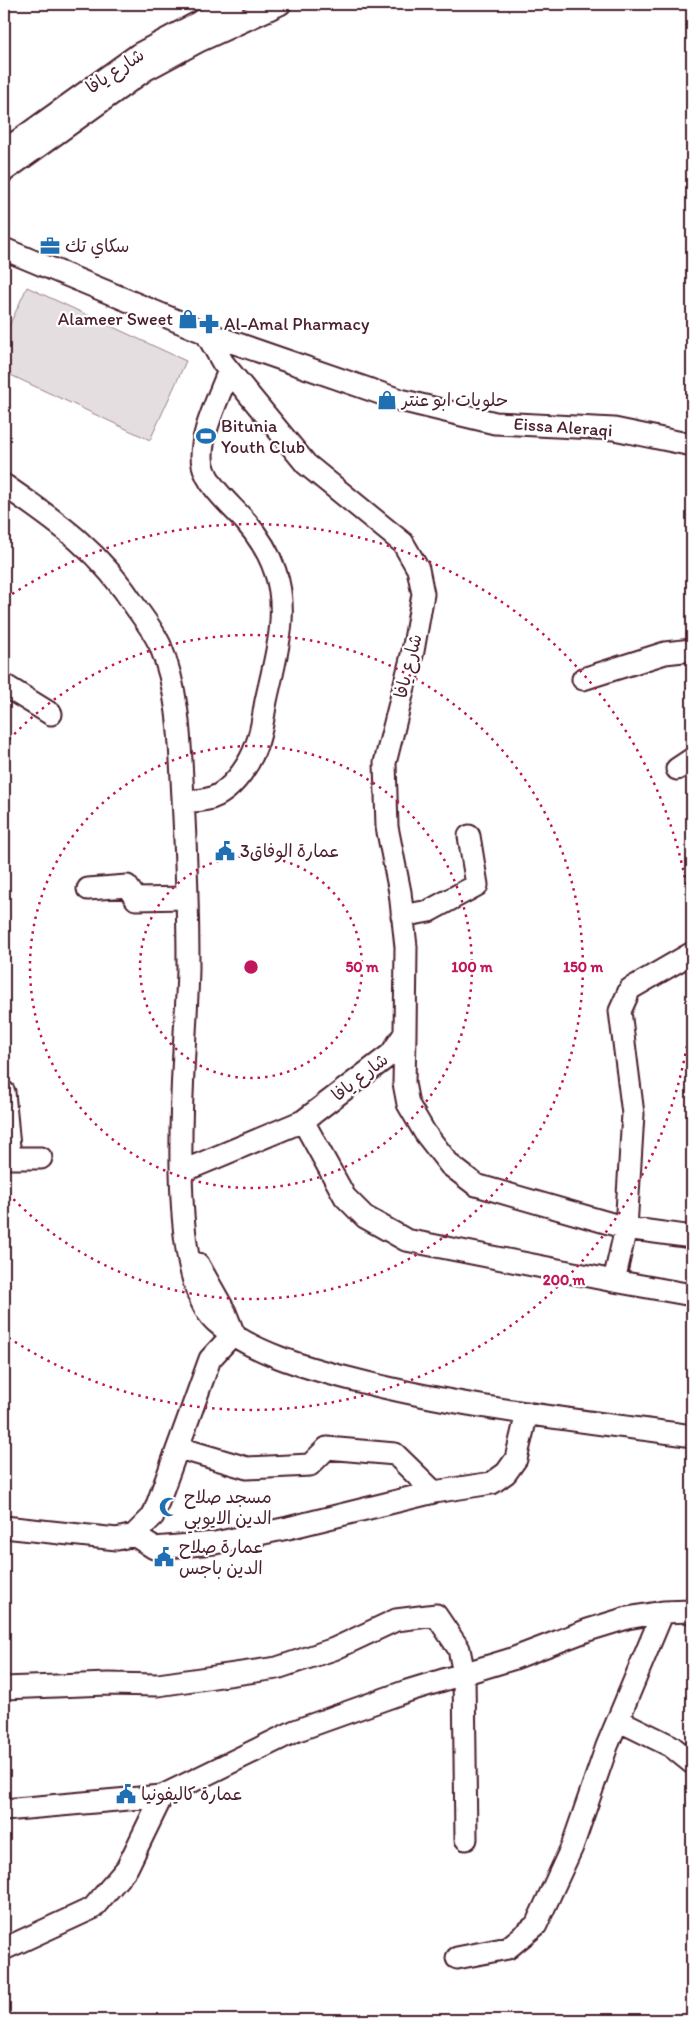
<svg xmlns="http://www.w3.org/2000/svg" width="696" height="2024" font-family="Itim,'Playpen Sans Arabic',sans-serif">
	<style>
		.green { fill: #e5dee0; stroke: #987e86 }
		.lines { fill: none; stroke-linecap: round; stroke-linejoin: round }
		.minor-casing { stroke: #4a1f2b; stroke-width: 25 }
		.minor { stroke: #fff; stroke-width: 21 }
		.ring { fill: none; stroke: #c2185b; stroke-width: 2.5; stroke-dasharray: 2.5 5 }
		.labels { text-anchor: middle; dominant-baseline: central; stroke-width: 4.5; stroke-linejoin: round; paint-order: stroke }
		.street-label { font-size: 18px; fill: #4a1f2b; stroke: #fff }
		.poi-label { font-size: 18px; fill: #4a1f2b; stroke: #fff; text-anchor: start }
		.centre { fill: #c2185b; stroke: #fff; stroke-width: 2.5 }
		.ring-label { font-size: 15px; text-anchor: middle; font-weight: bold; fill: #c2185b; stroke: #fff; stroke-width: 4.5; stroke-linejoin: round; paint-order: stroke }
	</style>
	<rect width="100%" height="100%" fill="#fff"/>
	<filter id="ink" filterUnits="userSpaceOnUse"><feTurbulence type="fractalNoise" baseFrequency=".02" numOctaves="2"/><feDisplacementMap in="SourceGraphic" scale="10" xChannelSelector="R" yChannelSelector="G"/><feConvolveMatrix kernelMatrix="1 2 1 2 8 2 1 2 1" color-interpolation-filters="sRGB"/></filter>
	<g filter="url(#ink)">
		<path class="green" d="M 27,287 L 186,361 L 150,440 L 4,372 L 4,337 Z"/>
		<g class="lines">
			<defs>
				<path id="minor" d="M 4,151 L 139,54 L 233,4
					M 4,171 L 145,70 L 197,42 L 280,4
					M 4,249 L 206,333 L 223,363 L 306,464 L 403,543 L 418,569 L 423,594 L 413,651 L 385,763 L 387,827 L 400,892 L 406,947 L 405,1033 L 391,1054 L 303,1121 L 181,1172
					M 206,333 L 400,400 L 495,423 L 614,429 L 692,445
					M 4,485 C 59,523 100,551 137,609 C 145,620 154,632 160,645 C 180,693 180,746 183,798 C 186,854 188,911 188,968 C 187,1042 161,1271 215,1321 C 249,1352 307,1368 351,1379 C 462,1408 578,1420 692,1436
					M 583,679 L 665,653 L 692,650
					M 4,685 L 51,714
					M 677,769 L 692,759
					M 183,801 C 196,801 209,801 220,794 C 236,784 250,763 256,746 C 262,732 263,716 266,701 C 275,659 290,613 275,571 C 269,553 258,536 246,522 C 231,505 208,487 203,465 C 197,439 220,395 229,370
					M 88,889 L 127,886 L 136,899 L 186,898
					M 402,916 L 429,911 L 477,885 L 469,836
					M 405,1033 L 404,1083 L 408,1104 L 425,1133 L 450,1165 L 476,1185 L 626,1228 L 692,1237
					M 4,1092 L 10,1158 L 41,1158
					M 303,1121 L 345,1197 L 365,1217 L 406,1240 L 614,1281 L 626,1228 L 633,1114 L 620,1011 L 630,989 L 692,953
					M 198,1264 L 225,1312 L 233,1332
					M 614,1281 L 692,1295
					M 179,1448 L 247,1468 L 310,1465 L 327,1448 L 395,1454 L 434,1492
					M 4,1527 L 117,1539 L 134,1535 L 153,1516 L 210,1359 L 234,1333
					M 134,1535 L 154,1548 L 215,1543 L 288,1528 L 434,1492 L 492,1483 L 506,1473 L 516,1459 L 527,1413
					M 4,1688 L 108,1684 L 158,1685 L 277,1668 L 334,1649 L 396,1620 L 436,1615 L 459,1649 L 464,1674 L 466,1839
					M 618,1720 L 671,1746 L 692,1763
					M 4,1810 L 162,1796 L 295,1731 L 407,1691 L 512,1659 L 588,1630 L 627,1618 L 663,1612
					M 4,1949 L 93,1908 L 127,1868 L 162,1796
					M 457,1958 L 508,1948 L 536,1925 L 572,1847 L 607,1746 L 663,1612 L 692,1611"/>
			</defs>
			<use href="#minor" class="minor-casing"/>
			<use href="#minor" class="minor"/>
		</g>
	</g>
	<g class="ring">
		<circle cx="251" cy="967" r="111"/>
		<circle cx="251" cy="967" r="221"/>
		<path d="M4 745A332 332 0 1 1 4 1189"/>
		<path d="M692 1009A443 443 0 0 1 6 1336M6 598A443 443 0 0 1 692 925"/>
	</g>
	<defs>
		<symbol id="office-bare" viewBox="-9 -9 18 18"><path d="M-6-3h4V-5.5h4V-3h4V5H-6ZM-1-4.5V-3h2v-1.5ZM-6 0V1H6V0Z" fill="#1f6fb2" stroke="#fff" stroke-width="2.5" paint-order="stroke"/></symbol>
		<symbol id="shop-bare" viewBox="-9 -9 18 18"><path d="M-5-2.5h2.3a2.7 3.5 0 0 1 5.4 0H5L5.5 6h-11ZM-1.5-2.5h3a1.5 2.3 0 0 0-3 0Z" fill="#1f6fb2" stroke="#fff" stroke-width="2.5" paint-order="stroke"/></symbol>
		<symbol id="pharmacy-bare" viewBox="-9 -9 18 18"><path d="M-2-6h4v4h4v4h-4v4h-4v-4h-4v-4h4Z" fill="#1f6fb2" stroke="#fff" stroke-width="2.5" paint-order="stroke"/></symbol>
		<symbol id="stadium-bare" viewBox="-9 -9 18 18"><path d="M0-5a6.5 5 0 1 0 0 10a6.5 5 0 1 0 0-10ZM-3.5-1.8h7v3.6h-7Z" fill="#1f6fb2" stroke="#fff" stroke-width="2.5" paint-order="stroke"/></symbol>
		<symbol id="civic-bare" viewBox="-9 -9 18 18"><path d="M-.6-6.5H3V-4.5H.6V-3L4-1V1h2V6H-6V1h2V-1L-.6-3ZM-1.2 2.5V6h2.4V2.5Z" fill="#1f6fb2" stroke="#fff" stroke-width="2.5" paint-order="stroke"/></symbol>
		<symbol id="mosque-bare" viewBox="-9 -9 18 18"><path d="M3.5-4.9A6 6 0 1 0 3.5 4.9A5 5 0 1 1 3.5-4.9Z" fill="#1f6fb2" stroke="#fff" stroke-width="2.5" paint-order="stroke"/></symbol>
	</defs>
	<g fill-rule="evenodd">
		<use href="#office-bare" x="36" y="232" width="28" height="28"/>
		<use href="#shop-bare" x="174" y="305" width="28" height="28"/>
		<use href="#pharmacy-bare" x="195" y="310" width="28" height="28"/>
		<use href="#shop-bare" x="373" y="386" width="28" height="28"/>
		<use href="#stadium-bare" x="192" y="422" width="28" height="28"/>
		<use href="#civic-bare" x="211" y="837" width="28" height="28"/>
		<use href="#mosque-bare" x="155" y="1493" width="28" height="28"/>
		<use href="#civic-bare" x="150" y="1543" width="28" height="28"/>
		<use href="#civic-bare" x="112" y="1780" width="28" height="28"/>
	</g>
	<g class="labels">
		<g class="street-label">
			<text transform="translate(115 71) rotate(-34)">شارع يافا</text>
			<text transform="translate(563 427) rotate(4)">Eissa Aleraqi</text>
			<text transform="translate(408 666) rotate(-76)">شارع يافا</text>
			<text transform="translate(360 1077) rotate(-38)">شارع يافا</text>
		</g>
		<g class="poi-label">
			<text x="65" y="246">سكاي تك</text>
			<text x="173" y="319" text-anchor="end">Alameer Sweet</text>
			<text x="224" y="324">Al-Amal Pharmacy</text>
			<text x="402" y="400">حلويات ابو عنتر</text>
			<text x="221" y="426">Bitunia<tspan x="221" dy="21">Youth Club</tspan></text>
			<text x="240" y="851">عمارة الوفاق3</text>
			<text x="184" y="1497">مسجد صلاح<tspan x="184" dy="21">الدين الايوبي</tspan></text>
			<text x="179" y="1547">عمارة صلاح<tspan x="179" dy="21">الدين باجس</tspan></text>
			<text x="141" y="1794">عمارة كاليفونيا</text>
		</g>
	</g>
	<circle cx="251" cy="967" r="8" class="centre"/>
	<g class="ring-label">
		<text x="362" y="972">50 m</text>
		<text x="472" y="972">100 m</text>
		<text x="583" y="972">150 m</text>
		<text x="564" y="1285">200 m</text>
	</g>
	<rect width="696" height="2024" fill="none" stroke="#fff" stroke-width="20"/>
	<rect x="10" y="10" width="676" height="2004" fill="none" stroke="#4a1f2b" stroke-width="2" filter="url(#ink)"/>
</svg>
